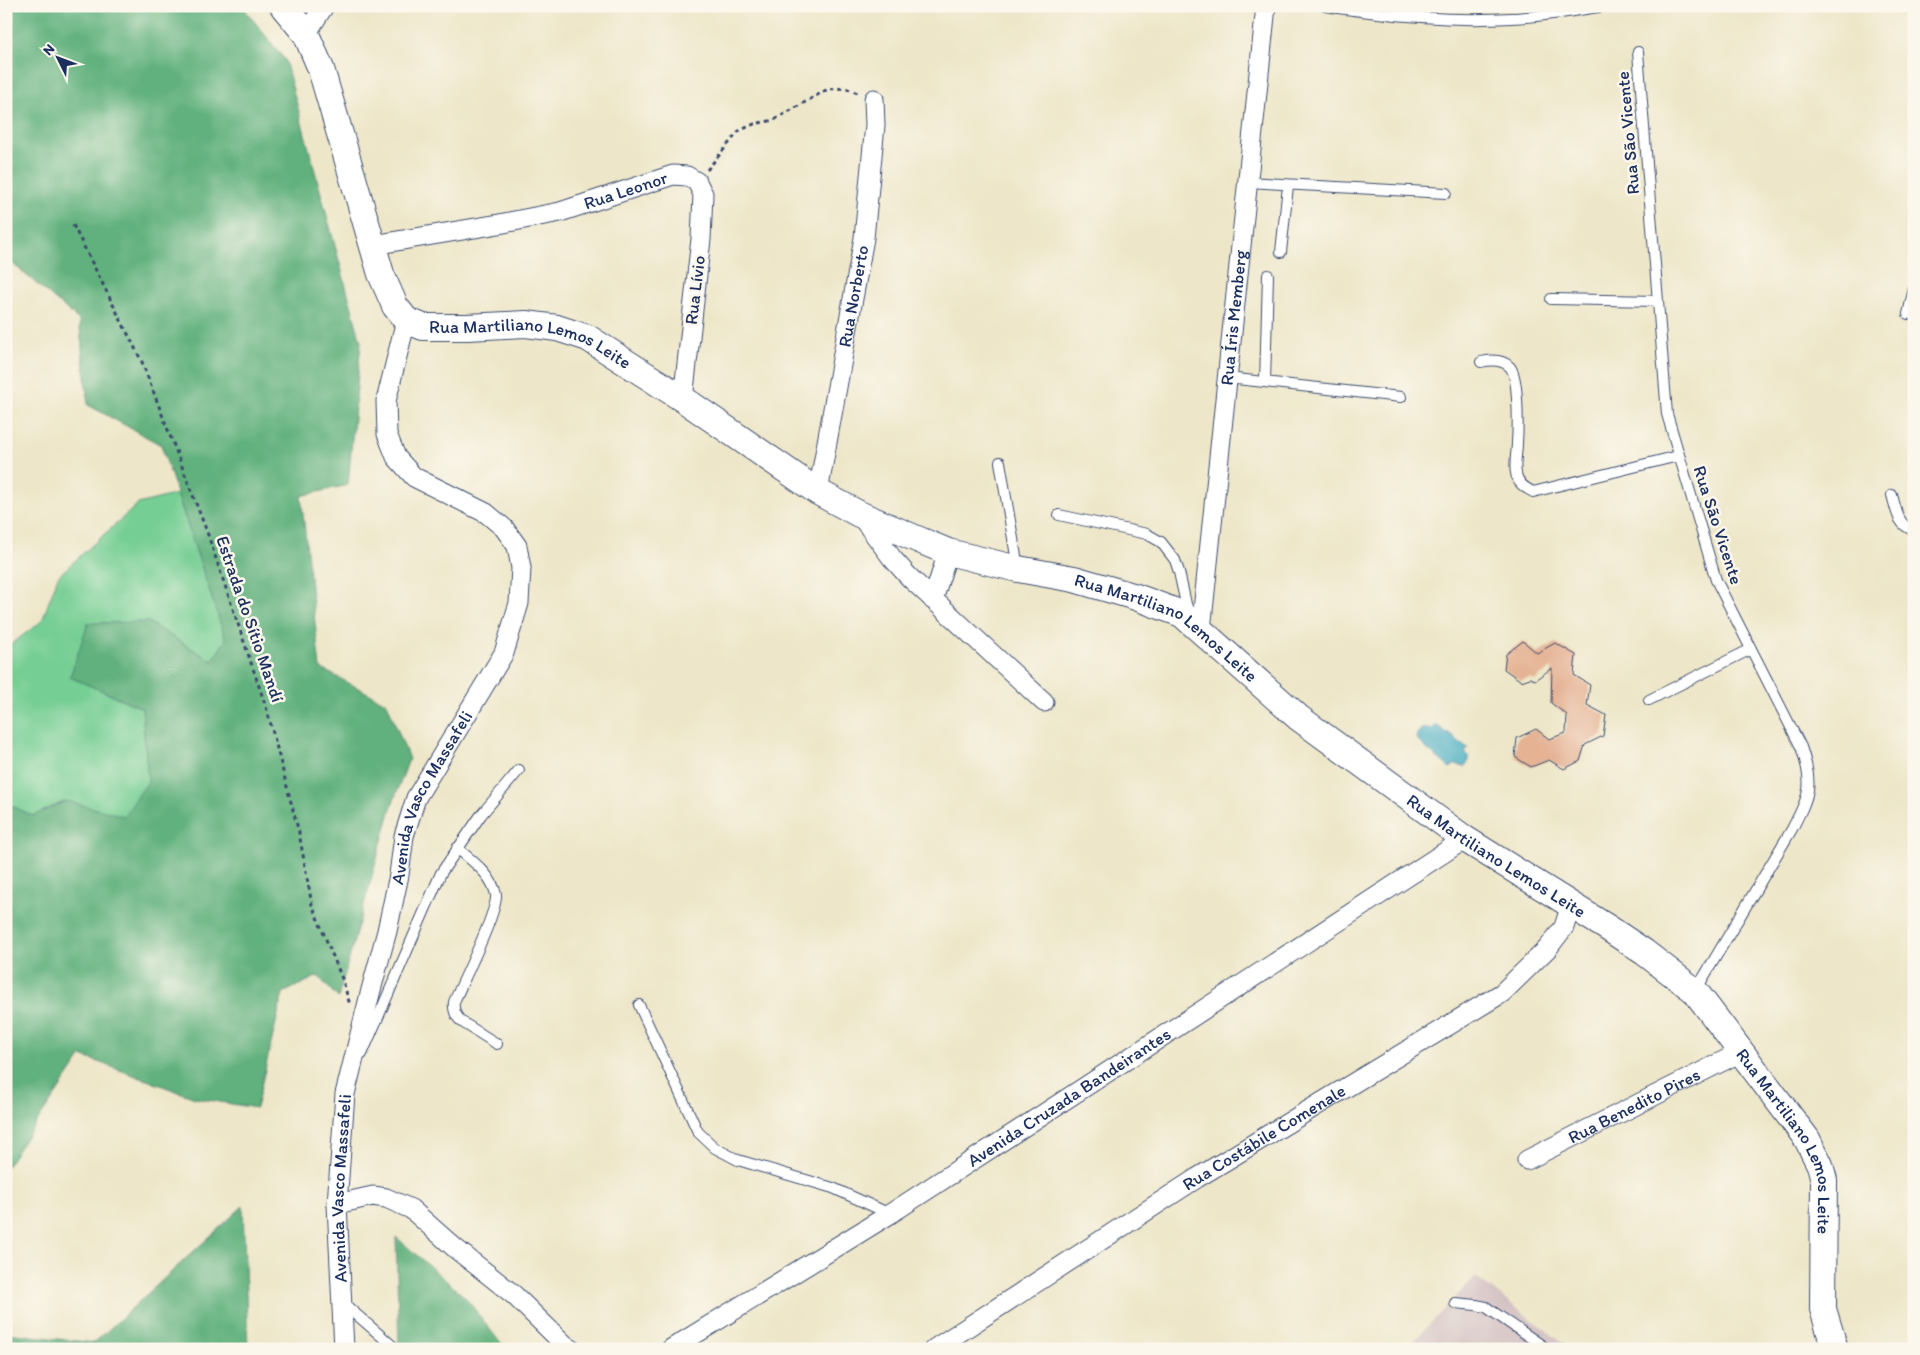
<svg xmlns="http://www.w3.org/2000/svg" width="1920" height="1355" font-family="Itim,sans-serif">
	<style>
		.industrial { fill: #d2bfc1 }
		.green { fill: #75ce93; stroke: #487e78 }
		.forest { fill: #60b17d; stroke: #3e706e }
		.water { fill: #42abc1; stroke: #2e6d90 }
		.building { fill: #e5b294 }
		.lines { fill: none; stroke-linecap: round; stroke-linejoin: round }
		.lane-casing { stroke: #3a4a6e; stroke-width: 12 }
		.street-casing { stroke: #3a4a6e; stroke-width: 21 }
		.secondary-casing { stroke: #3a4a6e; stroke-width: 28 }
		.path { stroke: #3a4a6e; stroke-width: 3; stroke-dasharray: 4 4; stroke-linecap: butt }
		.lane { stroke: #fff; stroke-width: 10 }
		.street { stroke: #fff; stroke-width: 19 }
		.secondary { stroke: #fff; stroke-width: 26 }
		.labels { text-anchor: middle; dominant-baseline: central; stroke-width: 5; stroke-linejoin: round; paint-order: stroke }
		.street-label { font-size: 18px; fill: #1b2f5e; stroke: #fbf7ec }
	</style>
	<rect width="100%" height="100%" fill="#fbf7ec"/>
	<filter id="ink" filterUnits="userSpaceOnUse"><feTurbulence type="fractalNoise" baseFrequency=".02" numOctaves="2"/><feDisplacementMap in="SourceGraphic" scale="10" xChannelSelector="R" yChannelSelector="G"/><feConvolveMatrix kernelMatrix="1 2 1 2 8 2 1 2 1" color-interpolation-filters="sRGB"/></filter>
	<filter id="wash" filterUnits="userSpaceOnUse"><feTurbulence type="fractalNoise" baseFrequency=".0096" numOctaves="4" result="noise"/><feDisplacementMap in="SourceGraphic" scale="20" xChannelSelector="R" yChannelSelector="G"/><feGaussianBlur stdDeviation="1.12" result="paint"/><feColorMatrix in="noise" values="0 0 0 0 0 0 0 0 0 0 0 0 0 0 0 0 0 1.4 0 .05"/><feComposite in="paint" operator="in"/></filter>
	<g filter="url(#wash)">
		<rect width="100%" height="100%" fill="#ede6c8"/>
		<path class="industrial" d="M 1475,1277 L 1571,1349 L 1406,1349 Z"/>
		<path class="green" d="M 177,494 L 226,640 L 212,661 L 148,622 L 70,677 L 142,708 L 148,782 L 124,817 L 66,801 L 33,816 L 6,803 L 6,648 L 42,621 L 58,576 L 138,504 Z"/>
		<path class="forest" d="M 6,6 L 242,6 L 285,60 L 361,342 L 348,485 L 301,496 L 320,668 L 387,703 L 409,759 L 391,808 L 338,998 L 318,976 L 283,993 L 256,1108 L 195,1098 L 82,1056 L 6,1167 L 6,803 L 33,816 L 66,801 L 124,816 L 148,782 L 142,708 L 70,677 L 88,623 L 148,622 L 212,661 L 226,640 L 161,445 L 88,405 L 79,320 L 6,258 Z
			M 243,1206 L 248,1349 L 6,1349 L 6,1333 L 94,1343 Z
			M 396,1237 L 466,1298 L 505,1349 L 399,1349 Z"/>
		<path class="water" d="M 1436,725 L 1468,748 L 1465,752 L 1469,756 L 1469,761 L 1464,767 L 1456,764 L 1450,768 L 1422,745 L 1416,738 C 1418,729 1424,726 1432,729 Z"/>
		<g id="blocks">
			<path class="building" d="M 1523,641 L 1537,653 L 1555,643 L 1576,655 L 1574,675 L 1590,685 L 1587,705 L 1606,715 L 1603,736 L 1585,745 L 1580,761 L 1564,769 L 1549,760 L 1531,767 L 1515,757 L 1517,738 L 1536,729 L 1549,739 L 1566,733 L 1567,715 L 1551,703 L 1552,668 L 1535,680 L 1530,678 L 1521,681 L 1504,669 L 1506,654 Z"/>
		</g>
	</g>
	<g filter="url(#ink)">
		<use href="#blocks" fill-opacity="0" stroke="#3a4a6e" stroke-width="1"/>
		<g class="lines">
			<defs>
				<path id="lane" d="M 1325,6 C 1387,15 1448,22 1511,18 C 1543,17 1575,10 1606,6
					M 1638,52 L 1667,414 L 1716,580 L 1801,747 C 1814,785 1810,794 1792,829 L 1696,990
					M 1248,182 L 1446,193
					M 1281,252 L 1288,186
					M 1551,299 L 1658,301
					M 1908,314 L 1914,288
					M 1481,362 C 1490,360 1502,359 1510,367 C 1519,377 1518,428 1517,443 C 1517,452 1514,464 1516,473 C 1517,483 1525,488 1533,492 L 1678,456
					M 1227,378 L 1401,397
					M 1265,382 L 1268,275
					M 1000,462 L 1018,568
					M 1892,495 C 1896,509 1898,527 1914,530
					M 1059,515 L 1147,534 L 1161,542 L 1175,560 L 1179,572 L 1188,613
					M 1649,700 L 1751,649
					M 457,848 C 472,861 492,874 496,895 C 498,911 462,983 454,1002 C 453,1010 456,1017 462,1022 L 497,1044
					M 639,1005 L 698,1132 L 715,1148 L 738,1160 L 833,1188 L 890,1214
					M 362,1054 L 441,873 L 481,815 L 519,770
					M 342,1302 L 396,1349
					M 1455,1303 L 1476,1305 L 1486,1307 L 1547,1349"/>
				<g id="street">
					<path d="M 306,34 L 324,6"/>
					<path id="s1" d="M 373,245 L 499,224 L 560,212 L 673,175 L 687,176 L 697,182 L 703,194 L 701,239 L 683,399"/>
					<path id="s2" d="M 818,492 L 864,238 L 875,125 L 874,99"/>
					<path d="M 860,515 L 892,558 L 909,577 L 1044,702"/>
					<path d="M 933,600 L 948,552"/>
					<path id="s3" d="M 1201,630 L 1266,6"/>
					<path id="s4" d="M 1527,1160 L 1741,1052"/>
					<path d="M 337,1204 L 373,1196 L 386,1198 L 411,1209 L 456,1249 L 514,1295 L 565,1345 L 571,1349"/>
					<path id="s5" d="M 344,1349 L 337,1204 L 345,1094 L 371,990 L 387,931 L 399,875 L 404,836 L 416,798 L 504,653 L 519,603 L 521,568 L 517,546 L 504,528 L 486,513 L 414,477 L 396,457 L 387,434 L 386,401 L 406,320"/>
					<path id="s6" d="M 671,1349 L 890,1214 L 1465,839"/>
					<path id="s7" d="M 934,1349 L 1197,1178 L 1502,993 L 1548,948 L 1564,927 L 1571,905"/>
				</g>
				<g id="secondary">
					<path id="s8" d="M 283,6 L 306,34 L 321,69 L 381,274 L 395,306 L 406,320 L 423,327 L 467,327 L 526,324 L 557,328 L 588,338 L 683,399 L 818,492 L 859,514 L 917,539 L 948,552 L 1018,569 L 1074,579 L 1136,597 L 1182,614 L 1299,718 L 1465,839 L 1608,928 L 1644,952 L 1695,991 L 1807,1139 L 1820,1165 L 1824,1180 L 1823,1309 L 1835,1349"/>
				</g>
			</defs>
			<use href="#lane" class="lane-casing"/>
			<use href="#street" class="street-casing"/>
			<use href="#secondary" class="secondary-casing"/>
			<path class="path" d="M 707,170 L 739,131 L 754,124 L 774,120 L 828,89 L 845,88 L 860,94
				M 73,225 L 142,362 L 207,532 L 267,710 L 299,833 L 312,905 L 343,981 L 350,1005"/>
			<use href="#lane" class="lane"/>
			<use href="#street" class="street"/>
			<use href="#secondary" class="secondary"/>
		</g>
	</g>
	<g class="labels">
		<g class="street-label">
			<text transform="translate(1628 133) rotate(-95)">Rua São Vicente</text>
			<text stroke="none"><textPath href="#s1" startOffset="259">Rua Leonor</textPath></text>
			<text transform="translate(695 290) rotate(-83)">Rua Lívio</text>
			<text stroke="none"><textPath href="#s2" startOffset="199">Rua Norberto</textPath></text>
			<text stroke="none"><textPath href="#s3" startOffset="314">Rua Íris Memberg</textPath></text>
			<text stroke="none"><textPath href="#s8" startOffset="470">Rua Martiliano Lemos Leite</textPath></text>
			<text transform="translate(1718 525) rotate(72)">Rua São Vicente</text>
			<text transform="translate(250 619) rotate(71)">Estrada do Sítio Mandí</text>
			<text stroke="none"><textPath href="#s8" startOffset="1181">Rua Martiliano Lemos Leite</textPath></text>
			<text stroke="none"><textPath href="#s5" startOffset="566">Avenida Vasco Massafeli</textPath></text>
			<text stroke="none"><textPath href="#s8" startOffset="1586">Rua Martiliano Lemos Leite</textPath></text>
			<text stroke="none"><textPath href="#s6" startOffset="471">Avenida Cruzada Bandeirantes</textPath></text>
			<text stroke="none"><textPath href="#s4" startOffset="120">Rua Benedito Pires</textPath></text>
			<text stroke="none"><textPath href="#s7" startOffset="392">Rua Costábile Comenale</textPath></text>
			<text stroke="none"><textPath href="#s8" startOffset="2006">Rua Martiliano Lemos Leite</textPath></text>
			<text stroke="none"><textPath href="#s5" startOffset="161">Avenida Vasco Massafeli</textPath></text>
		</g>
	</g>
	<rect width="1920" height="1355" fill="none" stroke="#fbf7ec" stroke-width="25"/>
	<g transform="translate(58 58) rotate(312)" stroke="#fbf7ec" stroke-width="4" paint-order="stroke">
	<path d="M0-4L9 19L0 12L-9 19Z" fill="#1b2f5e"/>
	<text y="-8" font-size="14" font-weight="bold" text-anchor="middle" fill="#1b2f5e">N</text>
	</g>
</svg>
